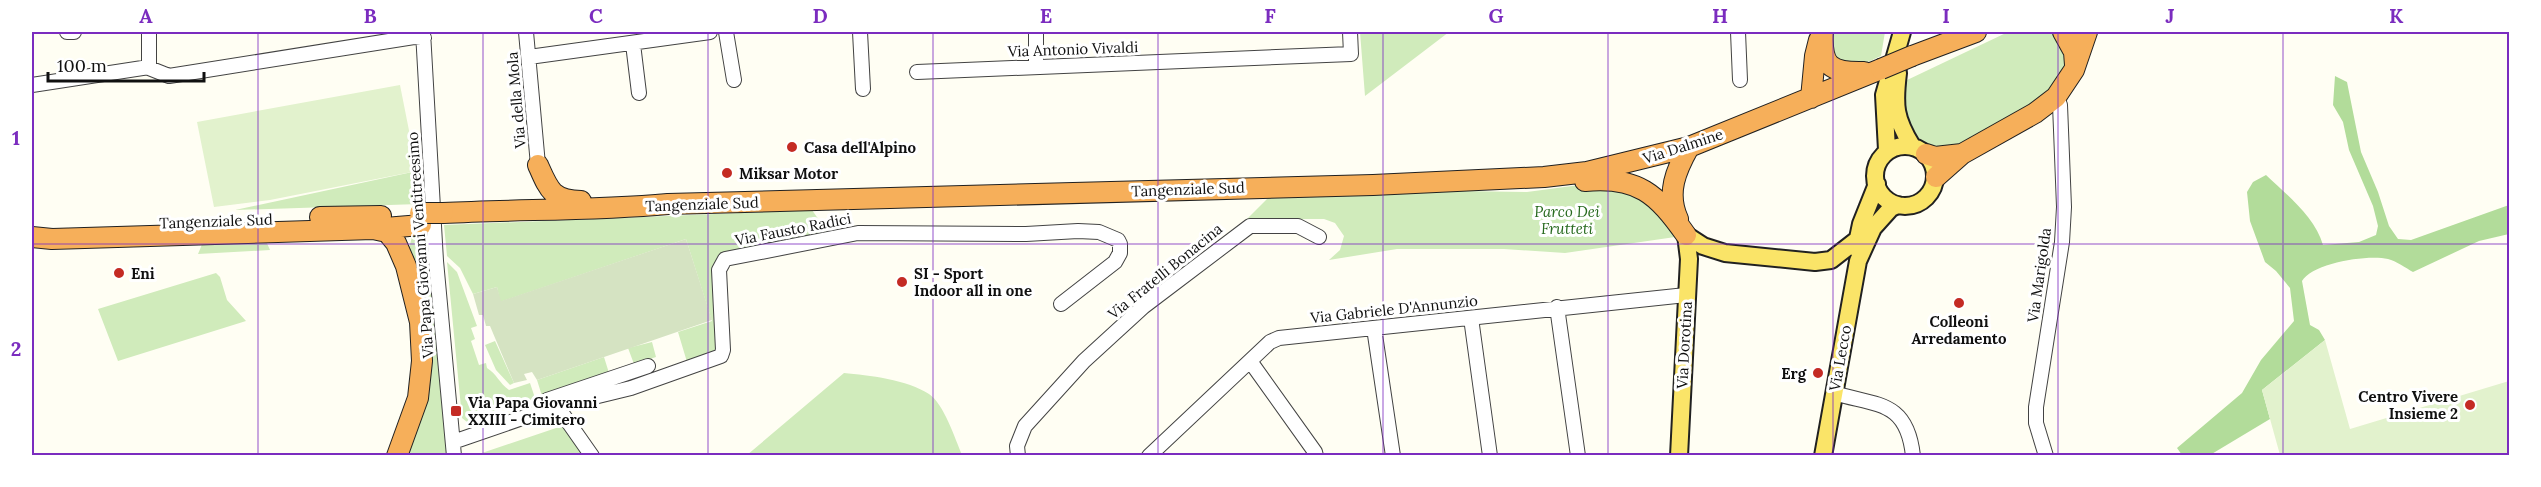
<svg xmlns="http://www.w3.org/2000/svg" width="2541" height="487" font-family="Lora,serif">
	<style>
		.green { fill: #d0ebbb }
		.forest { fill: #b2dc9a }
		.cemetery { fill: #d5e3c2 }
		.pitch { fill: #e2f2cd }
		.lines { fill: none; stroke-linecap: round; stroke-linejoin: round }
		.minor-casing { stroke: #434343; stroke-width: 16 }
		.major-casing { stroke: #212121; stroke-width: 20 }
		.highway-casing { stroke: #212121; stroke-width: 22 }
		.minor { stroke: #fff; stroke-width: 14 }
		.major { stroke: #fae468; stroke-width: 16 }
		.highway { stroke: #f6af5a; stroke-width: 20 }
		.highway-bridge-casing { stroke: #212121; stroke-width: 22; stroke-linecap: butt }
		.highway-bridge { stroke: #f6af5a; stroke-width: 20 }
		.grid { fill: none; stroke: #7b2cbf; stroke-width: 1.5; stroke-opacity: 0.55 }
		.poi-dot { fill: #c42b24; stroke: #fff; stroke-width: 2 }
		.labels { text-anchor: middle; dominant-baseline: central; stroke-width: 6; stroke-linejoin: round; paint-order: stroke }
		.street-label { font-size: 15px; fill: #101010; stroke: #fff }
		.poi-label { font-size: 15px; font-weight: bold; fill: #101010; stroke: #fff; text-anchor: start }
		.park-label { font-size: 15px; font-style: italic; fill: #276a1e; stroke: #fff }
		.neatline { fill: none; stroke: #7b2cbf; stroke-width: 2 }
		.grid-label { font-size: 20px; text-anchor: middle; font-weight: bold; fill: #7b2cbf }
	</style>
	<rect width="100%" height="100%" fill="#fffef3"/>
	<path class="green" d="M 1360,32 L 1449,32 L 1365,96 Z
		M 1829,32 L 1885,32 L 1881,56 C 1848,72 1836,69 1829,32 Z
		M 2008,32 L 2056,32 C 2059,36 2065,42 2066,47 C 2078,99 1986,132 1950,151 C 1909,146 1900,118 1905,81 Z
		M 417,171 L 419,204 L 235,210 Z
		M 1587,184 L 1643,197 L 1682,236 L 1565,253 L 1504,249 L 1397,249 L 1329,260 L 1340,250 L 1344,236 L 1335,223 L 1324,219 L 1247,219 L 1271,195 L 1460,191 L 1527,192 Z
		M 812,210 L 828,233 L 725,255 L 717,349 L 715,352 L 687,362 L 678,332 L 712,321 L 686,239 L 500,302 L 497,287 L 473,294 L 460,268 L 447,256 L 444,225 Z
		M 417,233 L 425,233 L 448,455 L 403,456 L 429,377 L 431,345 L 416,269 L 409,248 L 412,237 Z
		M 266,241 L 270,250 L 198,254 L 203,242 Z
		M 447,262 L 457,272 L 477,326 L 471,328 L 475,339 L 471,341 L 479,365 L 486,363 L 487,368 C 497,374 499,383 509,390 L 530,383 L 535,398 L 467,422 L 462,418 Z
		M 216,273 L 220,277 L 227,300 L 246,321 L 118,361 L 98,309 Z
		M 495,341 L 514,383 L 510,385 L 496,370 L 485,345 Z
		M 652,342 L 656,357 L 634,364 L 628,348 Z
		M 604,357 L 609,373 L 542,396 L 537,380 Z
		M 844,373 C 868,375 908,380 929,394 C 944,404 955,439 962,455 L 747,455 Z
		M 562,426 L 583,455 L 476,455 Z"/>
	<path class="forest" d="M 2335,76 L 2347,82 L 2361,152 L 2378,192 L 2389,226 L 2398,239 L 2411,240 L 2509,205 L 2509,234 L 2479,241 L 2413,272 C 2406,268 2396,261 2388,259 C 2368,254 2312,263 2302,281 L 2310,325 L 2319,330 L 2325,340 L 2262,390 L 2270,419 L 2210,455 L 2182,455 L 2177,448 L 2242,393 L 2261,360 L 2294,321 L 2290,288 L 2276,271 L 2265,262 L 2250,221 L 2247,192 L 2253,182 L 2266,175 C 2287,195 2315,217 2323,245 L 2359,242 L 2376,235 L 2378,226 L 2373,206 L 2349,150 L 2343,122 L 2333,105 Z"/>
	<path class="cemetery" d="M 686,239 L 712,320 L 537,380 L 532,372 L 524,374 L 527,380 L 514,383 L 490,326 L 486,326 L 483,315 L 479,315 L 473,294 L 497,287 L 501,301 Z"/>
	<path class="pitch" d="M 400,85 L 417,171 L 270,200 L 214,207 L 197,122 Z
		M 2325,340 L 2350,429 L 2509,381 L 2509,455 L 2280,455 L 2262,390 Z"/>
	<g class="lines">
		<defs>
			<path id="minor" d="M 67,32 L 74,32
				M 149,32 L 149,68 L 169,76 L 414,37 L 424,38
				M 423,32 L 436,261 L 454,456
				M 526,32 L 538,165
				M 726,32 L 734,80
				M 860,32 L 863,89
				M 1036,32 L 1036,67
				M 1738,32 L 1740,80
				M 633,44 L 639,93
				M 529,57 L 710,32
				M 917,72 L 1351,54 L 1350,32
				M 32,85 L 149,67
				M 1557,307 L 1578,456
				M 1471,318 L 1490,456
				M 1374,328 L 1393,456
				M 1250,361 L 1315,452 L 1316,456
				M 1834,393 C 1877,406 1907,400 1913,456
				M 547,400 L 648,366
				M 557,406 L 592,456
				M 453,442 L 557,406 L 631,388 L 721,356 L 723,350 L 719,270 L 725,259 L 858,233 L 1026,234 L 1078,231 L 1099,232 L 1118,240 L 1120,244 L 1120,253 L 1115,262 L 1061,304
				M 1018,456 L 1017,446 L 1025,426 L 1084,361 L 1143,307 L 1250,226 L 1298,226 L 1319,237
				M 1149,456 L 1270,342 L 1279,338 L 1686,295
				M 2046,456 L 2036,423 L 2036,407 L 2062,242 L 2064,207 L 2061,130 L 2060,105 L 2056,97"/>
			<path id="major" d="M 1898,73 C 1894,106 1895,118 1912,146
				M1875 176a30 30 0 1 1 60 0a30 30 0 1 1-60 0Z
				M 1887,150 L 1884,95 L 1902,32
				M 1686,235 L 1703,246 L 1725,253 L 1815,262 L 1831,260 L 1858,239
				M 1856,248 L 1861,224 L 1877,184
				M 1679,456 L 1689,259 L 1686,235
				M 1823,456 L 1858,261 L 1873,228 L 1891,208 L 1898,205"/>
			<path id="highway" d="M 1823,32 C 1821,66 1830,73 1864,72
				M 2063,32 L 2074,52 L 2075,65
				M 1912,56 L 1976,32
				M 1811,98 L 1815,56 L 1819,40
				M 1926,154 L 1935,157 L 1962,154
				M 538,165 C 549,190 552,200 581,201
				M 1936,177 L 1962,154 L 2035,113 L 2056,97 L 2074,70 L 2087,32
				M 1585,181 C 1638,176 1657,194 1686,235
				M 443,213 C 518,209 593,211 668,204 L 1373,185 L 1544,177 L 1587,172 L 1689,147 L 1881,69
				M 320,217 L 381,216
				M 1678,219 C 1666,193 1676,170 1689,147
				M 373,229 L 387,232 L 396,243 L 406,266 L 420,322 L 422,361 L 418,398 L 397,456
				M 32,237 L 52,239 L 373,229 L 421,225"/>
		</defs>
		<use href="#minor" class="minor-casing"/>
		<use href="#major" class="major-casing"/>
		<use href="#highway" class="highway-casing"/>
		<use href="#minor" class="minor"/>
		<use href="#major" class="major"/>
		<use href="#highway" class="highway"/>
		<defs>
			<path id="highway-bridge" d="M 1881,69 L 1912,56
				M 420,213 L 443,213"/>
		</defs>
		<use href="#highway-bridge" class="highway-bridge-casing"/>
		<use href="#highway-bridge" class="highway-bridge"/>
	</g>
	<path class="grid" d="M 258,32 L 258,456M 483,32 L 483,456M 708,32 L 708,456M 933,32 L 933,456M 1158,32 L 1158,456M 1383,32 L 1383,456M 1608,32 L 1608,456M 1833,32 L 1833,456M 2058,32 L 2058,456M 2283,32 L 2283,456M 32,244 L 2510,244"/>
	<g class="poi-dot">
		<circle cx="792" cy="147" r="6"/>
		<circle cx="727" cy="173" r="6"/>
		<circle cx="119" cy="273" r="6"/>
		<circle cx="902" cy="282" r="6"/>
		<circle cx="1959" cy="303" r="6"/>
		<circle cx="1818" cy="373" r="6"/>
		<circle cx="2470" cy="405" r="6"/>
		<rect x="450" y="405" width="12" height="12" rx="3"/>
	</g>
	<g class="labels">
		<g class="street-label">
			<text transform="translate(1073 49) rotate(-2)">Via Antonio Vivaldi</text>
			<text transform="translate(516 100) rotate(-95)">Via della Mola</text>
			<text transform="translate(1683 146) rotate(-18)">Via Dalmine</text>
			<text transform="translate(1188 189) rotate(-2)">Tangenziale Sud</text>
			<text transform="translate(702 204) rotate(-2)">Tangenziale Sud</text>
			<text transform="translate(216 221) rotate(-2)">Tangenziale Sud</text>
			<text transform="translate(793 229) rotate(-11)">Via Fausto Radici</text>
			<text transform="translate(420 245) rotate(-94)">Via Papa Giovanni Ventitreesimo</text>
			<text transform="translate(1165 271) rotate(-39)">Via Fratelli Bonacina</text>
			<text transform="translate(2039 275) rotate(-82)">Via Marigolda</text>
			<text transform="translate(1394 309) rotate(-6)">Via Gabriele D'Annunzio</text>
			<text transform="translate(1684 345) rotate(-87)">Via Dorotina</text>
			<text transform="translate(1840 358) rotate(-80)">Via Lecco</text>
		</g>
		<g class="poi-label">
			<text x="804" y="147">Casa dell'Alpino</text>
			<text x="739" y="173">Miksar Motor</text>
			<text x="131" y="273">Eni</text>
			<text x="914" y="273">SI - Sport<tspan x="914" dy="17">Indoor all in one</tspan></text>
			<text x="1959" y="321" text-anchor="middle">Colleoni<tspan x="1959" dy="17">Arredamento</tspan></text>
			<text x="1806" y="373" text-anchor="end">Erg</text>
			<text x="2458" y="396" text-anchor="end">Centro Vivere<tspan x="2458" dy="17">Insieme 2</tspan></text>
			<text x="468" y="402">Via Papa Giovanni<tspan x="468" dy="17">XXIII - Cimitero</tspan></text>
		</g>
		<g class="park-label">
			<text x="1567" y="211">Parco Dei<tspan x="1567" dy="17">Frutteti</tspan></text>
		</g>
	</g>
	<rect width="2541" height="487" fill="none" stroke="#ffffff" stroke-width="66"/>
	<path d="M48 72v9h156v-9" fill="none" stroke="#101010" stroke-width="3"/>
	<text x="57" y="72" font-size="18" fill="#101010" stroke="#ffffff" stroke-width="4.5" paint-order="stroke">100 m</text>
	<rect x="33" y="33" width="2475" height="421" class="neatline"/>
	<g class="grid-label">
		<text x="146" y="23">A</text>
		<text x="370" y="23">B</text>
		<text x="596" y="23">C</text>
		<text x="820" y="23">D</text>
		<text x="1046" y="23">E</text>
		<text x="1270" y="23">F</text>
		<text x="1496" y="23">G</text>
		<text x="1720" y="23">H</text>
		<text x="1946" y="23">I</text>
		<text x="2170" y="23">J</text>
		<text x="2396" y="23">K</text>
		<text x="16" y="145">1</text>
		<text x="16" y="356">2</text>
	</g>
</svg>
